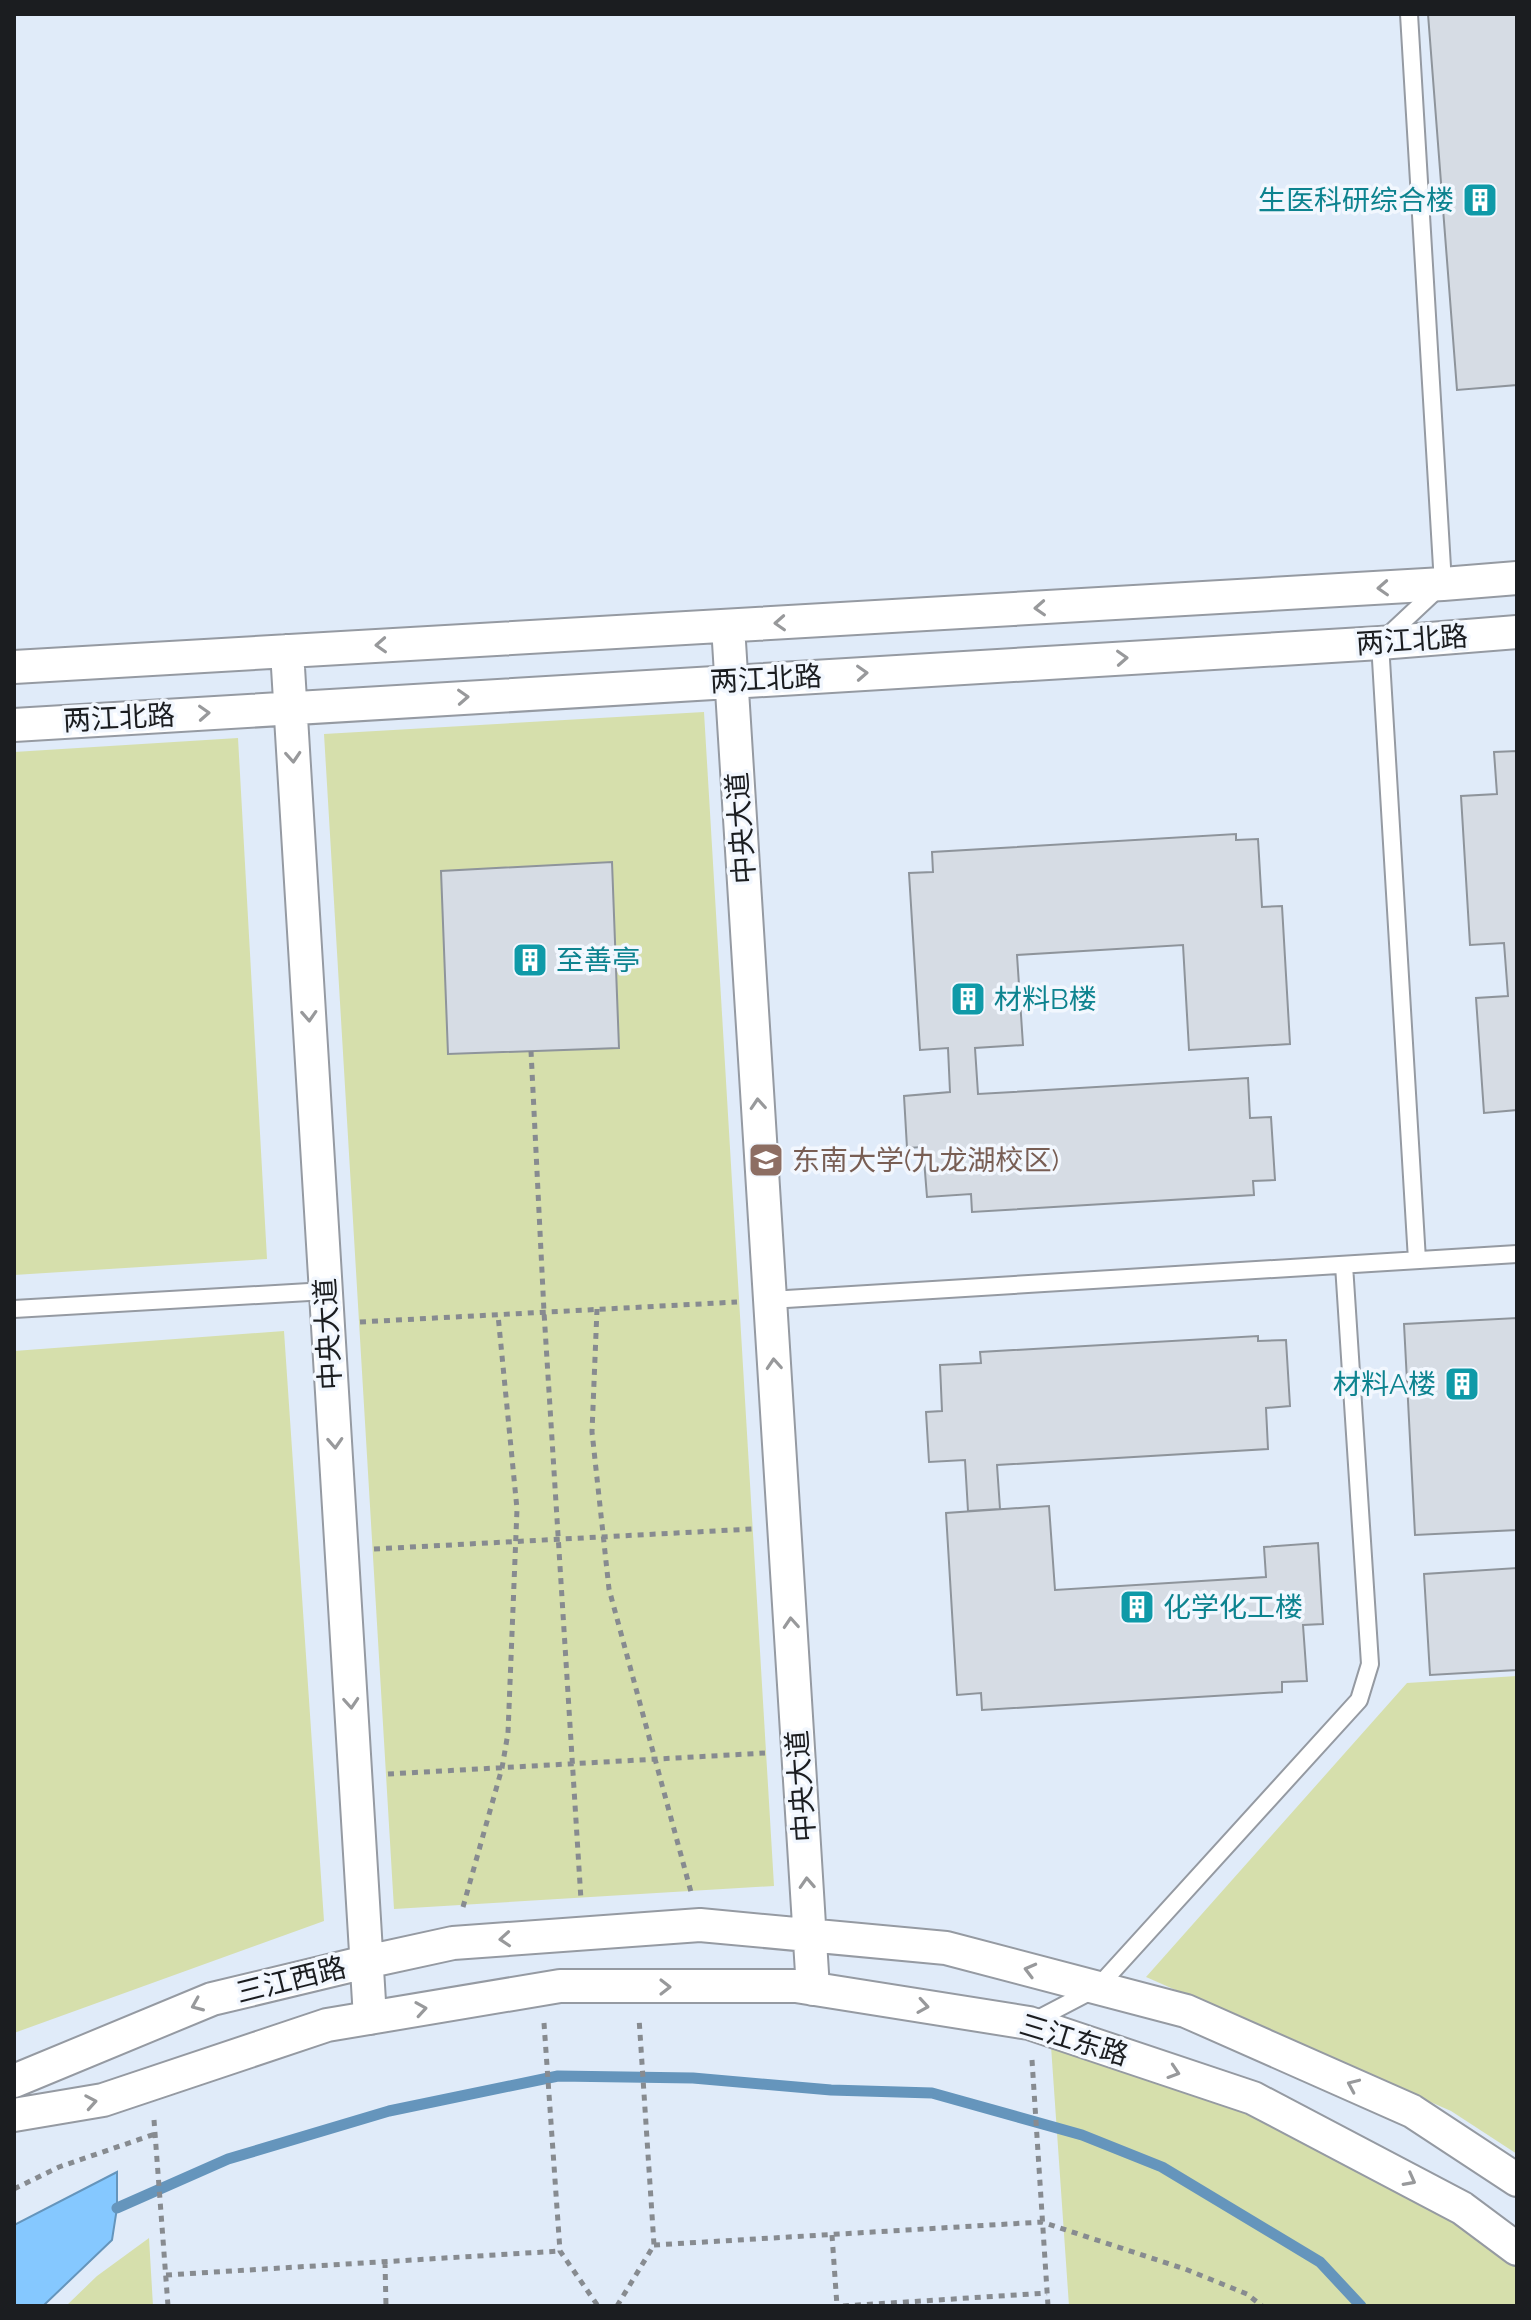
<svg xmlns="http://www.w3.org/2000/svg" width="1531" height="2320" font-family="Raleway,'Noto Sans SC',sans-serif">
	<style>
		.built { fill: #e0ebf9 }
		.green { fill: #d6dfac }
		.water { fill: #85c8ff; stroke: #6595bc; stroke-width: 2 }
		.lines { fill: none; stroke-linecap: round; stroke-linejoin: round }
		.stream { stroke: #6595bc; stroke-width: 11 }
		.building { fill: #d6dce4; stroke: #8e949b; stroke-width: 2 }
		.service-casing { stroke: #959aa2; stroke-width: 20 }
		.minor-casing { stroke: #959aa2; stroke-width: 36 }
		.path { stroke: #878b90; stroke-width: 5; stroke-dasharray: 6 6; stroke-linecap: butt }
		.service { stroke: #fff; stroke-width: 16 }
		.minor { stroke: #fff; stroke-width: 32 }
		.oneway { stroke: #98999b }
		.labels { text-anchor: middle; dominant-baseline: central; stroke-width: 7; stroke-linejoin: round; paint-order: stroke }
		.culture-label { font-size: 28px; fill: #0d838f; stroke: #f2f7fe; text-anchor: start }
		.street-label { font-size: 28px; fill: #1b1d20; stroke: #f2f7fe }
		.education-label { font-size: 28px; fill: #785e54; stroke: #f2f7fe; text-anchor: start }
	</style>
	<rect width="100%" height="100%" fill="#f2f7fe"/>
	<path class="built" d="M 14,14 L 1517,14 L 1517,2306 L 14,2306 Z"/>
	<path class="green" d="M 704,712 L 774,1886 L 394,1909 L 324,734 Z
		M 238,738 L 267,1259 L 14,1275 L 14,752 Z
		M 284,1331 L 324,1921 L 14,2033 L 14,1351 Z
		M 1517,1676 L 1517,2154 L 1451,2111 L 1146,1977 L 1407,1683 Z
		M 1051,2046 L 1251,2108 L 1458,2214 L 1517,2259 L 1517,2306 L 1069,2306 Z
		M 149,2238 L 153,2306 L 66,2306 L 97,2276 Z"/>
	<path class="water" d="M 117,2172 L 117,2208 L 112,2240 L 43,2306 L 14,2306 L 14,2225 Z"/>
	<g class="lines">
		<path class="stream" d="M 117,2208 L 228,2159 L 389,2111 L 558,2076 L 693,2078 L 831,2090 L 932,2093 L 1082,2135 L 1162,2167 L 1320,2262 L 1361,2306"/>
	</g>
	<path class="building" d="M 1428,14 L 1517,14 L 1517,385 L 1457,390 Z
		M 1517,751 L 1517,1110 L 1484,1113 L 1476,998 L 1508,996 L 1504,943 L 1470,945 L 1461,796 L 1497,794 L 1494,752 Z
		M 1236,834 L 1236,840 L 1258,839 L 1262,907 L 1282,906 L 1290,1044 L 1189,1050 L 1183,945 L 1017,955 L 1023,1045 L 975,1048 L 978,1094 L 1248,1078 L 1250,1118 L 1271,1117 L 1275,1180 L 1253,1181 L 1254,1195 L 972,1212 L 971,1194 L 927,1197 L 923,1147 L 907,1148 L 904,1096 L 950,1092 L 948,1048 L 920,1050 L 909,873 L 933,872 L 932,852 Z
		M 612,862 L 619,1048 L 448,1054 L 441,871 Z
		M 1517,1318 L 1517,1530 L 1415,1535 L 1404,1324 Z
		M 1258,1336 L 1258,1341 L 1286,1340 L 1290,1406 L 1266,1408 L 1268,1449 L 997,1465 L 1000,1509 L 968,1511 L 965,1460 L 929,1462 L 926,1412 L 942,1411 L 940,1365 L 981,1363 L 980,1352 Z
		M 1049,1506 L 1055,1590 L 1266,1577 L 1264,1547 L 1318,1543 L 1323,1624 L 1303,1625 L 1307,1681 L 1282,1682 L 1282,1692 L 982,1710 L 981,1693 L 957,1695 L 946,1513 Z
		M 1517,1568 L 1517,1670 L 1430,1675 L 1424,1574 Z"/>
	<g class="lines">
		<defs>
			<path id="service" d="M 1409,14 L 1443,584 L 1380,643 L 1417,1260
				M 770,1300 L 1517,1254
				M 14,1309 L 326,1291
				M 1030,2023 L 1097,1988 L 1359,1700 L 1370,1664 L 1344,1265"/>
			<path id="minor" d="M 728,626 L 813,1989
				M 287,651 L 370,2018
				M 14,667 L 1443,584 L 1517,578
				M 14,725 L 1380,643 L 1517,632
				M 14,2081 L 212,1999 L 366,1962 L 453,1943 L 700,1925 L 946,1948 L 1186,2011 L 1412,2111 L 1517,2180
				M 14,2115 L 103,2100 L 327,2025 L 560,1986 L 796,1986 L 1029,2023 L 1253,2098 L 1462,2208 L 1517,2249"/>
		</defs>
		<use href="#service" class="service-casing"/>
		<use href="#minor" class="minor-casing"/>
		<path class="path" d="M 531,1051 L 544,1312 L 581,1900
			M 597,1309 L 592,1432 L 609,1589 L 691,1892
			M 360,1322 L 737,1302
			M 374,1549 L 752,1529
			M 388,1774 L 765,1753
			M 463,1907 L 502,1768 L 508,1733 L 517,1509 L 498,1315
			M 544,2023 L 560,2251 L 598,2306
			M 1032,2060 L 1048,2306
			M 154,2120 L 168,2306
			M 14,2189 L 59,2167 L 155,2134
			M 832,2235 L 837,2306
			M 654,2245 L 1042,2222 L 1185,2269 L 1247,2294 L 1262,2306
			M 385,2262 L 386,2306
			M 166,2275 L 560,2251
			M 617,2306 L 654,2245 L 639,2018
			M 843,2306 L 1047,2293"/>
		<use href="#service" class="service"/>
		<use href="#minor" class="minor"/>
	</g>
	<defs><path id="oneway-chevron" d="M-2-3.5L2.5 0L-2 3.5" fill="none" stroke-width="1.6" stroke-linecap="round" stroke-linejoin="round" transform="scale(2)"/></defs>
	<g class="oneway">
		<use href="#oneway-chevron" transform="translate(1383 588) rotate(177)"/>
		<use href="#oneway-chevron" transform="translate(1040 608) rotate(177)"/>
		<use href="#oneway-chevron" transform="translate(780 623) rotate(177)"/>
		<use href="#oneway-chevron" transform="translate(381 645) rotate(177)"/>
		<use href="#oneway-chevron" transform="translate(1122 658) rotate(-3)"/>
		<use href="#oneway-chevron" transform="translate(862 673) rotate(-3)"/>
		<use href="#oneway-chevron" transform="translate(463 697) rotate(-3)"/>
		<use href="#oneway-chevron" transform="translate(204 713) rotate(-3)"/>
		<use href="#oneway-chevron" transform="translate(293 757) rotate(86)"/>
		<use href="#oneway-chevron" transform="translate(309 1016) rotate(87)"/>
		<use href="#oneway-chevron" transform="translate(758 1104) rotate(-94)"/>
		<use href="#oneway-chevron" transform="translate(774 1364) rotate(-94)"/>
		<use href="#oneway-chevron" transform="translate(335 1443) rotate(87)"/>
		<use href="#oneway-chevron" transform="translate(791 1623) rotate(-94)"/>
		<use href="#oneway-chevron" transform="translate(351 1703) rotate(86)"/>
		<use href="#oneway-chevron" transform="translate(807 1883) rotate(-93)"/>
		<use href="#oneway-chevron" transform="translate(505 1939) rotate(176)"/>
		<use href="#oneway-chevron" transform="translate(1030 1970) rotate(-165)"/>
		<use href="#oneway-chevron" transform="translate(665 1987)"/>
		<use href="#oneway-chevron" transform="translate(197 2005) rotate(157)"/>
		<use href="#oneway-chevron" transform="translate(923 2006) rotate(9)"/>
		<use href="#oneway-chevron" transform="translate(421 2009) rotate(-9)"/>
		<use href="#oneway-chevron" transform="translate(1174 2072) rotate(18)"/>
		<use href="#oneway-chevron" transform="translate(1353 2085) rotate(-156)"/>
		<use href="#oneway-chevron" transform="translate(91 2102) rotate(-10)"/>
		<use href="#oneway-chevron" transform="translate(1410 2180) rotate(28)"/>
	</g>
	<defs>
		<symbol id="building-square" viewBox="-11 -11 22 22"><rect x="-9" y="-9" width="18" height="18" rx="4" fill="#0f9aa8" stroke="#f2f7fe"/><path d="M-4-6H4V6H1V3H-1V6H-4ZM-2.5-4.3h1.7v1.8h-1.7ZM.8-4.3h1.7v1.8H.8ZM-2.5-1h1.7V.8h-1.7ZM.8-1h1.7V.8H.8Z" fill="#fff"/></symbol>
		<symbol id="university-square" viewBox="-11 -11 22 22"><rect x="-9" y="-9" width="18" height="18" rx="4" fill="#8d6e63" stroke="#f2f7fe"/><path d="M0-5L7-2L0 1L-7-2ZM-4 1L0 2.5L4 1V4Q0 6-4 4Z" fill="#fff"/></symbol>
	</defs>
	<g fill-rule="evenodd">
		<use href="#building-square" x="1460" y="180" width="40" height="40"/>
		<use href="#building-square" x="510" y="940" width="40" height="40"/>
		<use href="#building-square" x="948" y="979" width="40" height="40"/>
		<use href="#university-square" x="746" y="1140" width="40" height="40"/>
		<use href="#building-square" x="1442" y="1364" width="40" height="40"/>
		<use href="#building-square" x="1117" y="1587" width="40" height="40"/>
	</g>
	<g class="labels">
		<g class="culture-label">
			<text x="1454" y="200" text-anchor="end">生医科研综合楼</text>
			<text x="556" y="960">至善亭</text>
			<text x="994" y="999">材料B楼</text>
			<text x="1436" y="1384" text-anchor="end">材料A楼</text>
			<text x="1163" y="1607">化学化工楼</text>
		</g>
		<g class="street-label">
			<text transform="translate(1412 640) rotate(-4)">两江北路</text>
			<text transform="translate(766 679) rotate(-3)">两江北路</text>
			<text transform="translate(119 718) rotate(-3)">两江北路</text>
			<text transform="translate(741 828) rotate(-94)">中央大道</text>
			<text transform="translate(328 1334) rotate(-93)">中央大道</text>
			<text transform="translate(801 1786) rotate(-94)">中央大道</text>
			<text transform="translate(291 1980) rotate(-14)">三江西路</text>
			<text transform="translate(1074 2040) rotate(17)">三江东路</text>
		</g>
		<g class="education-label">
			<text x="792" y="1160">东南大学(九龙湖校区)</text>
		</g>
	</g>
	<rect width="1531" height="2320" fill="none" stroke="#1b1d20" stroke-width="32"/>
</svg>
